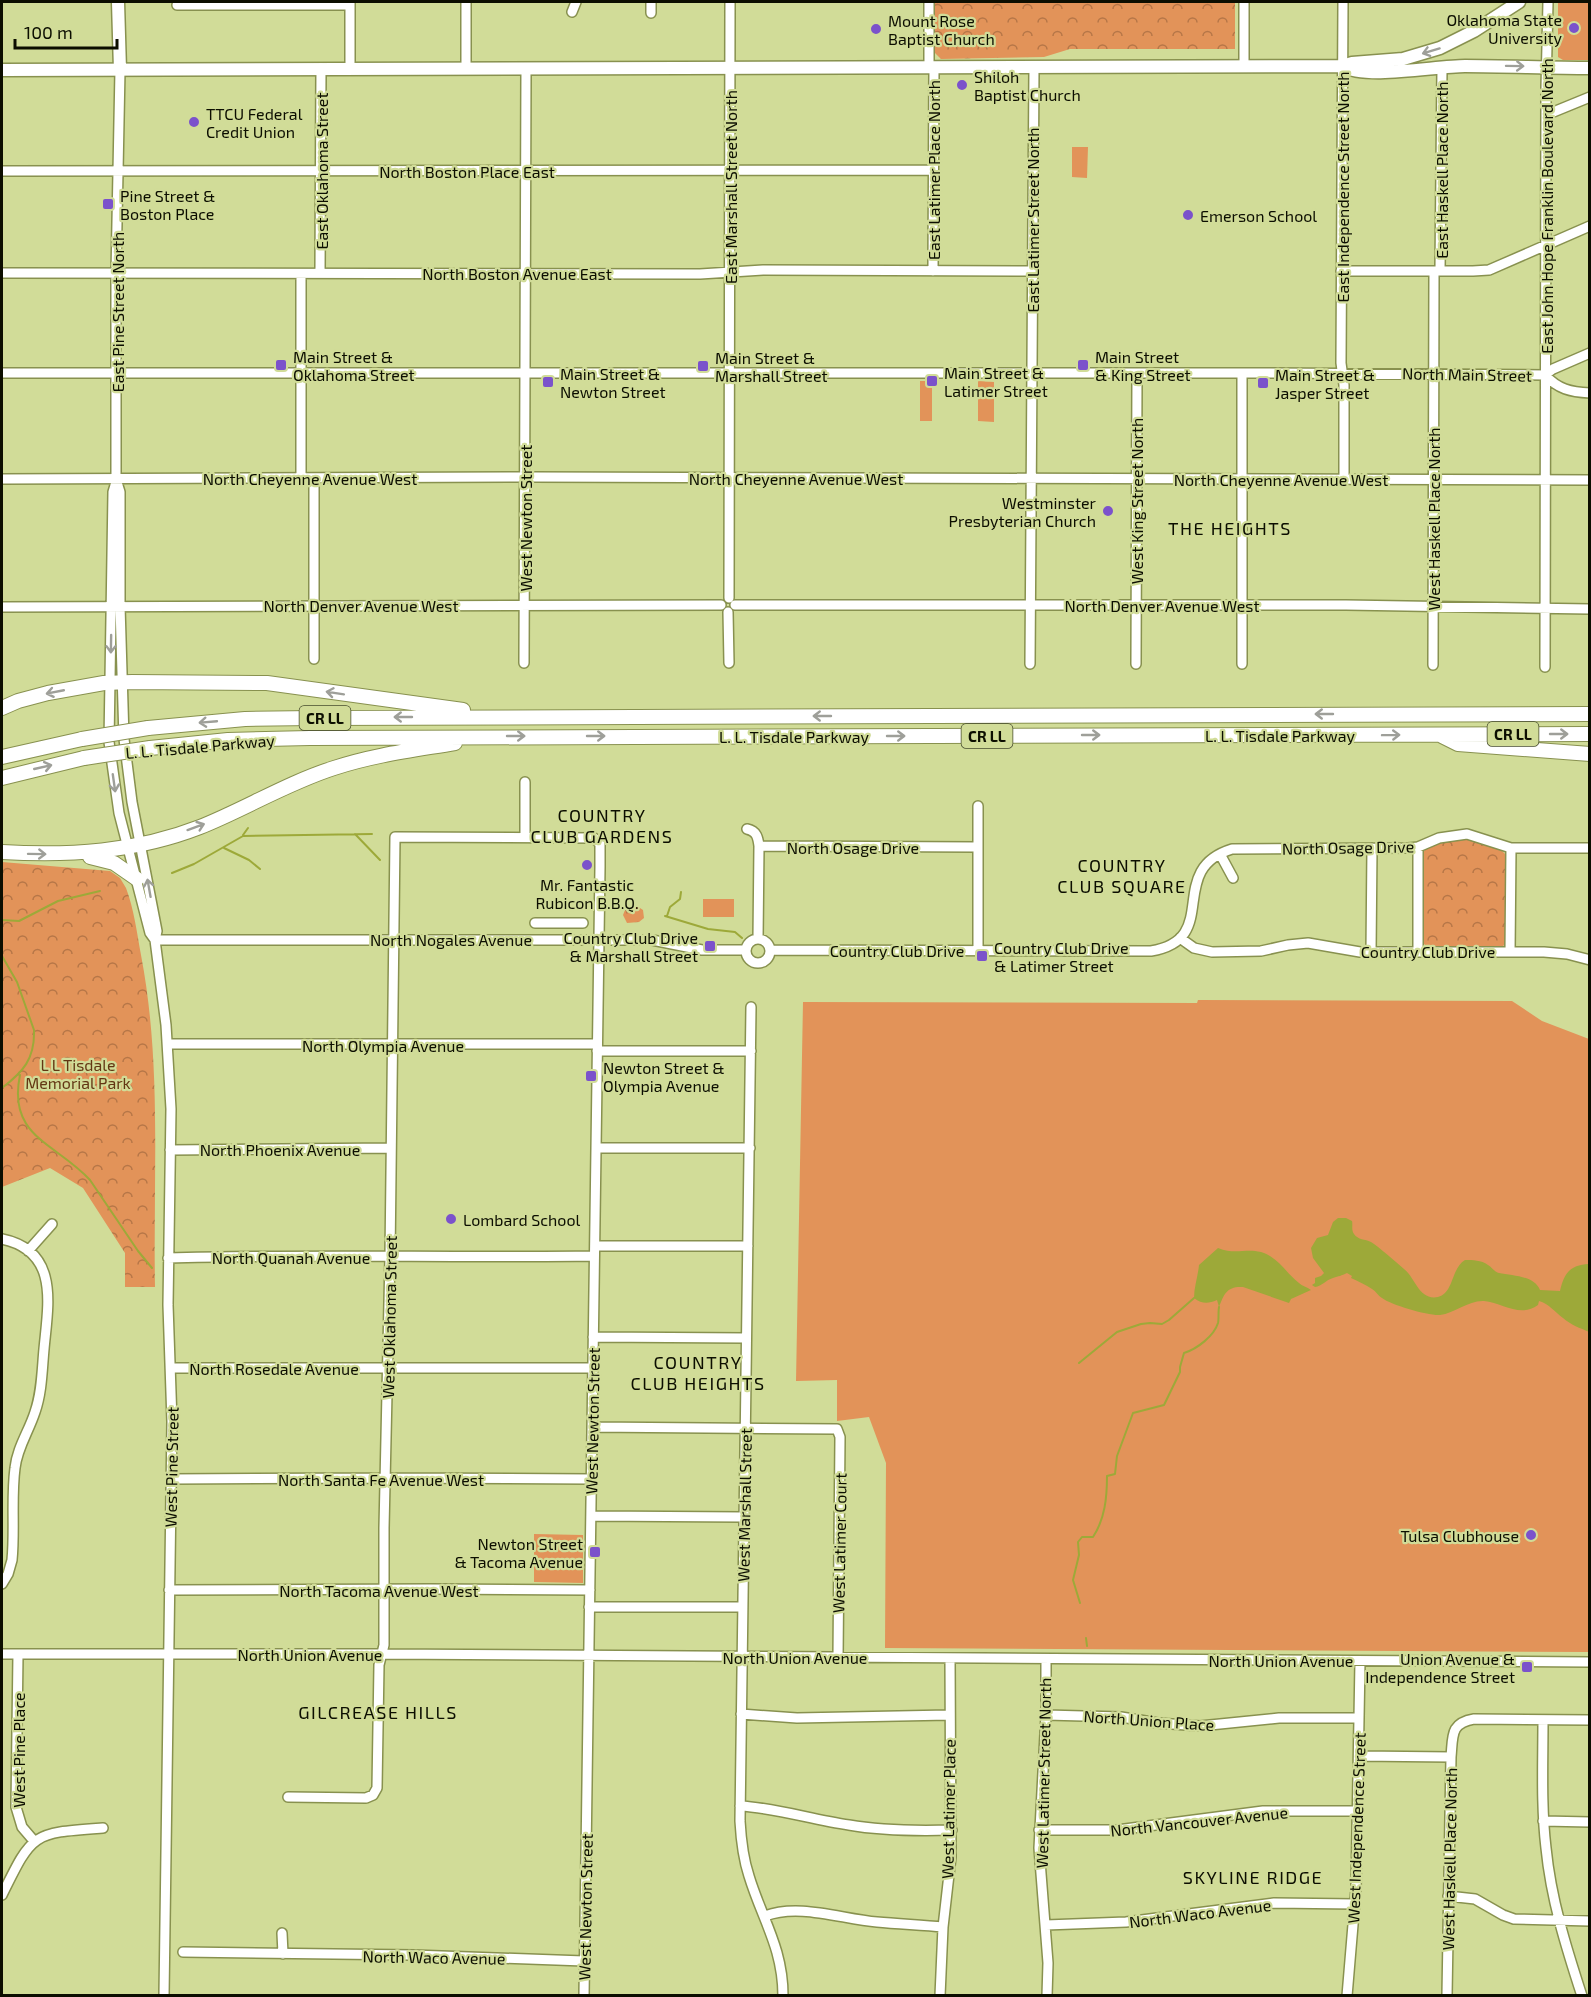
<svg xmlns="http://www.w3.org/2000/svg" width="1591" height="1997" font-family="'Exo 2',sans-serif">
	<style>
		.grass { fill: #e29359 }
		.park { fill: url(#park-crowns) }
		.water { fill: #9da939 }
		.lines { fill: none; stroke-linecap: round; stroke-linejoin: round }
		.stream { stroke: #9da939; stroke-width: 2 }
		.minor-casing { stroke: #88914f; stroke-width: 12 }
		.major-casing { stroke: #88914f; stroke-width: 15 }
		.highway-casing { stroke: #88914f; stroke-width: 16 }
		.minor { stroke: #fff; stroke-width: 9 }
		.major { stroke: #fff; stroke-width: 12 }
		.highway { stroke: #fff; stroke-width: 14 }
		.highway-bridge-casing { stroke: #88914f; stroke-width: 16; stroke-linecap: butt }
		.highway-bridge { stroke: #fff; stroke-width: 14 }
		.oneway { stroke: #9e9f99 }
		.poi-dot { fill: #7b52cb; stroke: #d1dc98; stroke-width: 2 }
		.labels { text-anchor: middle; dominant-baseline: central; stroke-width: 4.5; stroke-linejoin: round; paint-order: stroke }
		.shield { fill: #d1dc98; stroke: #474c2e; stroke-width: 1.5 }
		.shield-label { font-size: 15px; font-weight: bold; fill: #0c0e00 }
		.poi-label { font-size: 16px; fill: #0c0e00; stroke: #d1dc98; text-anchor: start }
		.street-label { font-size: 16px; fill: #0c0e00; stroke: #d1dc98 }
		.park-label { font-size: 16px; fill: #633613; stroke: #d1dc98 }
		.neighbourhood-label { font-size: 18px; letter-spacing: 1.5px; fill: #0c0e00; stroke: #d1dc98 }
	</style>
	<defs>
		<pattern id="park-crowns" width="20" height="18" patternUnits="userSpaceOnUse" patternTransform="scale(1.5)"><rect width="20" height="18" fill="#e29359"/><path d="M2 6a3 3 0 1 1 6 0M12 15a3 3 0 1 1 6 0" fill="none" stroke="#b67647"/></pattern>
	</defs>
	<rect width="100%" height="100%" fill="#d1dc98"/>
	<path class="grass" d="M 1558,2 L 1589,2 L 1589,60 L 1563,60 L 1558,57 Z
		M 1072,147 L 1088,147 L 1087,178 L 1072,177 Z
		M 920,381 L 932,381 L 932,421 L 920,421 Z
		M 978,381 L 994,382 L 994,422 L 978,421 Z
		M 703,899 L 734,899 L 734,917 L 703,917 Z
		M 1198,1000 L 1512,1001 L 1542,1021 L 1589,1039 L 1589,1652 L 885,1648 L 886,1463 L 869,1417 L 837,1421 L 837,1380 L 796,1381 L 803,1002 L 1197,1003 Z
		M 534,1534 L 583,1535 L 583,1583 L 534,1582 Z"/>
	<path class="park" d="M 935,2 L 1235,2 L 1235,49 L 1070,49 L 1044,57 L 941,59 L 935,53 Z
		M 1459,838 C 1475,840 1497,843 1507,856 L 1506,943 L 1501,948 L 1429,947 L 1422,943 L 1422,854 C 1430,842 1446,840 1459,838 Z
		M 2,862 L 110,871 L 120,878 L 126,888 C 134,909 137,933 141,955 C 162,1064 153,1176 155,1287 L 125,1287 L 125,1253 L 83,1188 L 50,1168 L 2,1187 Z
		M 637,906 L 643,910 L 644,918 L 639,922 L 627,923 L 623,915 L 625,910 Z"/>
	<path class="water" d="M 1338,1218 L 1346,1218 L 1352,1221 C 1353,1225 1351,1230 1354,1234 C 1358,1240 1365,1239 1371,1242 C 1379,1247 1396,1262 1404,1269 C 1415,1277 1419,1301 1438,1297 C 1454,1293 1451,1268 1465,1260 C 1473,1260 1481,1260 1488,1265 C 1492,1267 1494,1272 1499,1273 C 1512,1276 1534,1275 1540,1290 L 1560,1291 C 1564,1273 1570,1265 1589,1264 L 1589,1332 C 1580,1328 1571,1325 1563,1318 C 1555,1312 1549,1304 1539,1301 L 1538,1305 C 1520,1318 1503,1303 1484,1301 C 1469,1300 1455,1313 1440,1315 C 1429,1316 1391,1305 1382,1298 C 1378,1296 1376,1291 1372,1289 C 1366,1285 1358,1281 1351,1278 L 1352,1276 L 1347,1273 C 1341,1276 1339,1276 1333,1278 C 1326,1280 1322,1286 1315,1287 L 1312,1285 L 1315,1283 L 1315,1278 L 1321,1276 L 1324,1273 L 1313,1258 L 1311,1248 L 1317,1238 L 1328,1235 L 1333,1222 Z
		M 1218,1248 C 1236,1255 1245,1248 1261,1252 C 1278,1257 1286,1273 1299,1283 C 1302,1286 1307,1287 1311,1290 L 1291,1299 L 1289,1303 L 1243,1287 C 1227,1286 1224,1294 1219,1307 L 1217,1300 C 1208,1304 1202,1304 1194,1298 C 1194,1287 1198,1276 1199,1265 Z"/>
	<g class="lines">
		<path class="stream" d="M 355,834 L 380,860
			M 243,835 L 248,828
			M 224,848 L 249,860 L 260,869
			M 172,873 L 194,864 L 243,836 L 372,834
			M 665,916 L 708,929 L 735,932 L 742,938
			M 667,916 L 670,907 L 680,899 L 681,892
			M 2,920 L 19,921 L 58,901 L 100,891
			M 2,956 L 17,982 L 34,1030 C 35,1059 23,1072 2,1088
			M 20,1075 C 7,1137 56,1143 90,1180 L 138,1251 L 152,1268
			M 1079,1363 L 1117,1332 L 1141,1324 L 1150,1323 L 1162,1324 L 1169,1320 L 1194,1298
			M 1080,1603 L 1073,1580 L 1079,1555 L 1078,1542 L 1082,1537 L 1093,1537 C 1105,1519 1107,1497 1107,1476 L 1115,1474 L 1117,1456 L 1133,1413 L 1164,1405 L 1180,1372 L 1180,1367 L 1184,1353 C 1197,1349 1214,1336 1218,1323 C 1219,1319 1218,1312 1219,1307
			M 1086,1638 L 1087,1646"/>
		<defs>
			<path id="minor" d="M 350,2 L 350,68
				M 651,2 L 651,13
				M 929,2 L 929,68
				M 1343,2 L 1341,363 L 1344,385 L 1344,480
				M 177,5 L 350,5
				M 572,12 L 576,2
				M 1244,67 L 1244,2
				M 466,68 L 466,2
				M 120,70 L 116,273 L 116,479 L 120,492 L 120,606 L 124,739 L 132,802 L 157,931 L 155,940 L 166,1025 L 171,1109 L 168,1305 L 172,1422 L 164,1996
				M 1546,115 L 1590,97
				M 2,171 L 933,170
				M 933,271 L 934,68
				M 1341,271 L 1473,271 L 1489,270 L 1590,226
				M 1440,271 L 1442,68
				M 2,273 L 700,274 L 763,270 L 1032,271
				M 320,273 L 321,68
				M 301,274 L 301,478
				M 2,373 L 1263,373 L 1545,375 L 1553,369 L 1590,353
				M 1545,375 C 1558,389 1570,392 1590,393
				M 2,479 L 533,477 L 1590,480
				M 116,482 L 113,492 L 109,742 L 119,813 L 150,933 L 155,940
				M 729,598 L 730,2
				M 735,605 L 1346,605 L 1590,609
				M 2,607 L 721,605
				M 728,612 L 729,663
				M 314,659 L 314,478
				M 524,663 L 526,68
				M 1030,664 L 1034,67
				M 1136,664 L 1137,374
				M 1242,664 L 1242,373
				M 1433,665 L 1434,272
				M 1545,667 L 1546,88 L 1548,2
				M 525,782 L 525,837
				M 978,806 L 978,951
				M 747,829 C 757,831 758,838 759,846 L 758,939
				M 759,846 L 978,847
				M 1220,854 L 1233,878
				M 535,923 L 583,923
				M 1180,938 L 1194,948 L 1212,952 L 1261,951 L 1288,945 L 1308,943 L 1360,952 L 1544,952 L 1567,954 L 1590,960
				M746 951a12 12 0 1 1 24 0a12 12 0 1 1-24 0Z
				M 155,940 L 652,940 L 702,950 L 746,950
				M 770,950 L 1151,951 C 1223,939 1164,870 1232,849 L 1408,848 L 1418,847 L 1439,838 L 1467,834 L 1511,848 L 1590,848
				M 1371,952 L 1372,848
				M 1418,952 L 1418,847
				M 1510,952 L 1511,848
				M 751,1007 L 740,1821 C 741,1839 743,1858 749,1876 C 762,1919 783,1948 783,1996
				M 168,1044 L 597,1044
				M 597,1051 L 751,1051
				M 596,1148 L 750,1148
				M 170,1150 L 391,1148
				M 2,1239 C 60,1251 48,1305 44,1349 C 42,1370 42,1392 35,1412 C 29,1431 17,1448 15,1468 C 11,1498 15,1530 12,1560 L 8,1574 L 2,1584
				M 595,1246 L 748,1246
				M 28,1251 L 52,1224
				M 168,1258 C 310,1254 452,1258 594,1256
				M 593,1337 L 746,1338
				M 171,1368 L 593,1368
				M 592,1427 L 837,1429 L 840,1437 L 838,1658
				M 171,1479 L 386,1478 L 591,1479
				M 591,1516 L 743,1517
				M 169,1590 L 430,1589 L 590,1590
				M 589,1607 L 742,1607
				M 2,1654 L 382,1654 L 1590,1662
				M 18,1654 L 16,1807 L 22,1827 L 34,1841
				M 1046,1659 L 1046,1715 L 1039,1848 L 1048,1963 L 1047,1996
				M 741,1714 L 797,1718 L 949,1715
				M 1046,1715 L 1121,1717 L 1158,1723 L 1200,1726 L 1279,1718 L 1359,1718
				M 1543,1720 C 1543,1763 1541,1806 1546,1848 C 1551,1899 1566,1947 1582,1996
				M 1359,1756 L 1451,1757
				M 288,1797 L 366,1798 L 373,1795 L 377,1788 L 379,1665 L 384,1645 L 384,1528 L 390,1257 L 395,837 L 594,838 L 600,844 L 600,867 L 584,1996
				M 740,1806 C 778,1808 812,1820 849,1825 C 883,1831 917,1831 952,1830
				M 1543,1821 L 1590,1822
				M 1039,1830 L 1117,1830 L 1263,1811 L 1358,1811
				M 2,1895 C 33,1832 32,1833 103,1828
				M 1448,1896 L 1475,1899 L 1503,1915 L 1514,1919 L 1590,1921
				M 765,1916 C 799,1903 841,1919 877,1922 C 899,1924 921,1925 943,1927
				M 1046,1925 L 1126,1922 L 1274,1903 L 1355,1904
				M 282,1933 L 283,1954
				M 183,1952 L 414,1955 L 584,1961
				M 940,1996 L 943,1927 L 951,1857 L 950,1658
				M 1347,1996 L 1356,1889 L 1360,1661
				M 1447,1996 L 1451,1757 C 1453,1736 1450,1723 1474,1719 L 1590,1720"/>
			<path id="major" d="M 118,2 L 120,70
				M 1342,66 L 1352,63 L 1403,59 L 1440,48 L 1474,31 L 1519,2
				M 2,70 L 1342,66 C 1367,80 1435,66 1465,66 C 1507,66 1548,68 1590,68"/>
			<path id="highway" d="M 2,708 L 18,701 L 48,693 L 104,683 L 132,682 L 267,683 L 463,710
				M 148,728 L 245,719 L 313,718 L 1590,714
				M 1442,736 L 1458,744 L 1590,754
				M 150,748 L 228,740 L 310,738 L 1590,734
				M 2,757 L 82,739
				M 2,778 L 84,758
				M 2,852 C 69,856 136,852 200,827 C 245,809 287,783 334,768 C 373,755 414,750 455,743
				M 90,857 L 114,863 L 137,879"/>
		</defs>
		<use href="#minor" class="minor-casing"/>
		<use href="#major" class="major-casing"/>
		<use href="#highway" class="highway-casing"/>
		<use href="#minor" class="minor"/>
		<use href="#major" class="major"/>
		<use href="#highway" class="highway"/>
		<defs>
			<path id="highway-bridge" d="M 82,739 L 148,728
				M 84,758 L 150,748"/>
		</defs>
		<use href="#highway-bridge" class="highway-bridge-casing"/>
		<use href="#highway-bridge" class="highway-bridge"/>
	</g>
	<defs><path id="oneway-shaft" d="M-6 0H5M1.5-3L5.5 0L1.5 3" fill="none" stroke-width="1.6" stroke-linecap="round" stroke-linejoin="round" transform="scale(1.5)"/></defs>
	<g class="oneway">
		<use href="#oneway-shaft" transform="translate(1431 51) rotate(163)"/>
		<use href="#oneway-shaft" transform="translate(1515 66) rotate(1)"/>
		<use href="#oneway-shaft" transform="translate(111 644) rotate(91)"/>
		<use href="#oneway-shaft" transform="translate(55 692) rotate(169)"/>
		<use href="#oneway-shaft" transform="translate(335 693) rotate(-171)"/>
		<use href="#oneway-shaft" transform="translate(1324 714) rotate(180)"/>
		<use href="#oneway-shaft" transform="translate(822 716) rotate(180)"/>
		<use href="#oneway-shaft" transform="translate(403 717) rotate(180)"/>
		<use href="#oneway-shaft" transform="translate(208 722) rotate(175)"/>
		<use href="#oneway-shaft" transform="translate(1559 734)"/>
		<use href="#oneway-shaft" transform="translate(1091 735)"/>
		<use href="#oneway-shaft" transform="translate(1391 735) rotate(-1)"/>
		<use href="#oneway-shaft" transform="translate(516 736)"/>
		<use href="#oneway-shaft" transform="translate(596 736)"/>
		<use href="#oneway-shaft" transform="translate(896 736)"/>
		<use href="#oneway-shaft" transform="translate(43 767) rotate(-13)"/>
		<use href="#oneway-shaft" transform="translate(114 783) rotate(82)"/>
		<use href="#oneway-shaft" transform="translate(196 827) rotate(-20)"/>
		<use href="#oneway-shaft" transform="translate(37 854) rotate(1)"/>
		<use href="#oneway-shaft" transform="translate(149 888) rotate(-100)"/>
	</g>
	<g class="poi-dot">
		<circle cx="1574" cy="28" r="6"/>
		<circle cx="876" cy="29" r="6"/>
		<circle cx="962" cy="85" r="6"/>
		<circle cx="194" cy="122" r="6"/>
		<rect x="102" y="198" width="12" height="12" rx="3"/>
		<circle cx="1188" cy="215" r="6"/>
		<rect x="275" y="359" width="12" height="12" rx="3"/>
		<rect x="1077" y="359" width="12" height="12" rx="3"/>
		<rect x="697" y="360" width="12" height="12" rx="3"/>
		<rect x="926" y="375" width="12" height="12" rx="3"/>
		<rect x="542" y="376" width="12" height="12" rx="3"/>
		<rect x="1257" y="377" width="12" height="12" rx="3"/>
		<circle cx="1108" cy="511" r="6"/>
		<circle cx="587" cy="865" r="6"/>
		<rect x="704" y="940" width="12" height="12" rx="3"/>
		<rect x="976" y="950" width="12" height="12" rx="3"/>
		<rect x="585" y="1070" width="12" height="12" rx="3"/>
		<circle cx="451" cy="1219" r="6"/>
		<circle cx="1531" cy="1535" r="6"/>
		<rect x="589" y="1546" width="12" height="12" rx="3"/>
		<rect x="1521" y="1661" width="12" height="12" rx="3"/>
	</g>
	<g class="labels">
		<g class="shield">
			<rect x="299.5" y="706" width="51" height="24" rx="4.5"/>
			<rect x="1487.5" y="722" width="51" height="24" rx="4.5"/>
			<rect x="961.5" y="724" width="51" height="24" rx="4.5"/>
		</g>
		<g class="shield-label">
			<text x="325" y="718">CR LL</text>
			<text x="1513" y="734">CR LL</text>
			<text x="987" y="736">CR LL</text>
		</g>
		<g class="poi-label">
			<text x="1562" y="19" text-anchor="end">Oklahoma State<tspan x="1562" dy="18">University</tspan></text>
			<text x="888" y="20">Mount Rose<tspan x="888" dy="18">Baptist Church</tspan></text>
			<text x="974" y="76">Shiloh<tspan x="974" dy="18">Baptist Church</tspan></text>
			<text x="206" y="113">TTCU Federal<tspan x="206" dy="18">Credit Union</tspan></text>
			<text x="120" y="195">Pine Street &amp;<tspan x="120" dy="18">Boston Place</tspan></text>
			<text x="1200" y="215">Emerson School</text>
			<text x="293" y="356">Main Street &amp;<tspan x="293" dy="18">Oklahoma Street</tspan></text>
			<text x="1095" y="356">Main Street<tspan x="1095" dy="18">&amp; King Street</tspan></text>
			<text x="715" y="357">Main Street &amp;<tspan x="715" dy="18">Marshall Street</tspan></text>
			<text x="944" y="372">Main Street &amp;<tspan x="944" dy="18">Latimer Street</tspan></text>
			<text x="560" y="373">Main Street &amp;<tspan x="560" dy="18">Newton Street</tspan></text>
			<text x="1275" y="374">Main Street &amp;<tspan x="1275" dy="18">Jasper Street</tspan></text>
			<text x="1096" y="502" text-anchor="end">Westminster<tspan x="1096" dy="18">Presbyterian Church</tspan></text>
			<text x="587" y="884" text-anchor="middle">Mr. Fantastic<tspan x="587" dy="18">Rubicon B.B.Q.</tspan></text>
			<text x="698" y="937" text-anchor="end">Country Club Drive<tspan x="698" dy="18">&amp; Marshall Street</tspan></text>
			<text x="994" y="947">Country Club Drive<tspan x="994" dy="18">&amp; Latimer Street</tspan></text>
			<text x="603" y="1067">Newton Street &amp;<tspan x="603" dy="18">Olympia Avenue</tspan></text>
			<text x="463" y="1219">Lombard School</text>
			<text x="1519" y="1535" text-anchor="end">Tulsa Clubhouse</text>
			<text x="583" y="1543" text-anchor="end">Newton Street<tspan x="583" dy="18">&amp; Tacoma Avenue</tspan></text>
			<text x="1515" y="1658" text-anchor="end">Union Avenue &amp;<tspan x="1515" dy="18">Independence Street</tspan></text>
		</g>
		<g class="street-label">
			<text transform="translate(933 170) rotate(-90)">East Latimer Place North</text>
			<text transform="translate(1441 170) rotate(-90)">East Haskell Place North</text>
			<text transform="translate(321 171) rotate(-90)">East Oklahoma Street</text>
			<text x="467" y="171">North Boston Place East</text>
			<text transform="translate(730 187) rotate(-90)">East Marshall Street North</text>
			<text transform="translate(1342 187) rotate(-90)">East Independence Street North</text>
			<text transform="translate(1546 206) rotate(-90)">East John Hope Franklin Boulevard North</text>
			<text transform="translate(1032 220) rotate(-90)">East Latimer Street North</text>
			<text x="517" y="273">North Boston Avenue East</text>
			<text transform="translate(117 312) rotate(-90)">East Pine Street North</text>
			<text transform="translate(1467 374) rotate(1)">North Main Street</text>
			<text x="310" y="478">North Cheyenne Avenue West</text>
			<text x="796" y="478">North Cheyenne Avenue West</text>
			<text x="1281" y="479">North Cheyenne Avenue West</text>
			<text transform="translate(1136 501) rotate(-90)">West King Street North</text>
			<text transform="translate(525 518) rotate(-90)">West Newton Street</text>
			<text transform="translate(1433 519) rotate(-90)">West Haskell Place North</text>
			<text x="361" y="605">North Denver Avenue West</text>
			<text x="1162" y="605">North Denver Avenue West</text>
			<text x="1280" y="735">L. L. Tisdale Parkway</text>
			<text x="794" y="736">L. L. Tisdale Parkway</text>
			<text transform="translate(200 746) rotate(-5)">L. L. Tisdale Parkway</text>
			<text x="853" y="847">North Osage Drive</text>
			<text transform="translate(1348 847) rotate(-1)">North Osage Drive</text>
			<text x="451" y="939">North Nogales Avenue</text>
			<text x="897" y="950">Country Club Drive</text>
			<text x="1428" y="951">Country Club Drive</text>
			<text x="383" y="1045">North Olympia Avenue</text>
			<text x="280" y="1149">North Phoenix Avenue</text>
			<text x="291" y="1257">North Quanah Avenue</text>
			<text transform="translate(389 1317) rotate(-89)">West Oklahoma Street</text>
			<text x="274" y="1368">North Rosedale Avenue</text>
			<text transform="translate(592 1421) rotate(-89)">West Newton Street</text>
			<text transform="translate(171 1467) rotate(-89)">West Pine Street</text>
			<text x="381" y="1479">North Santa Fe Avenue West</text>
			<text transform="translate(744 1505) rotate(-89)">West Marshall Street</text>
			<text transform="translate(839 1543) rotate(-89)">West Latimer Court</text>
			<text x="379" y="1590">North Tacoma Avenue West</text>
			<text x="310" y="1654">North Union Avenue</text>
			<text x="795" y="1657">North Union Avenue</text>
			<text x="1281" y="1660">North Union Avenue</text>
			<text transform="translate(1149 1720) rotate(4)">North Union Place</text>
			<text transform="translate(18 1750) rotate(-90)">West Pine Place</text>
			<text transform="translate(1043 1773) rotate(-89)">West Latimer Street North</text>
			<text transform="translate(948 1809) rotate(-89)">West Latimer Place</text>
			<text transform="translate(1199 1821) rotate(-6)">North Vancouver Avenue</text>
			<text transform="translate(1356 1828) rotate(-88)">West Independence Street</text>
			<text transform="translate(1449 1859) rotate(-89)">West Haskell Place North</text>
			<text transform="translate(585 1907) rotate(-89)">West Newton Street</text>
			<text transform="translate(1200 1913) rotate(-7)">North Waco Avenue</text>
			<text transform="translate(434 1957) rotate(1)">North Waco Avenue</text>
		</g>
		<g class="park-label">
			<text x="78" y="1064">L L Tisdale<tspan x="78" dy="18">Memorial Park</tspan></text>
		</g>
		<g class="neighbourhood-label">
			<text x="1230" y="528">THE HEIGHTS</text>
			<text x="602" y="815">COUNTRY<tspan x="602" dy="21">CLUB GARDENS</tspan></text>
			<text x="1122" y="865">COUNTRY<tspan x="1122" dy="21">CLUB SQUARE</tspan></text>
			<text x="698" y="1362">COUNTRY<tspan x="698" dy="21">CLUB HEIGHTS</tspan></text>
			<text x="378" y="1712">GILCREASE HILLS</text>
			<text x="1253" y="1877">SKYLINE RIDGE</text>
		</g>
	</g>
	<rect width="1591" height="1997" fill="none" stroke="#0c0e00" stroke-width="6"/>
	<path d="M15 39v9h102v-9" fill="none" stroke="#0c0e00" stroke-width="3"/>
	<text x="24" y="39" font-size="18" fill="#0c0e00" stroke="#d1dc98" stroke-width="4.5" paint-order="stroke">100 m</text>
</svg>
